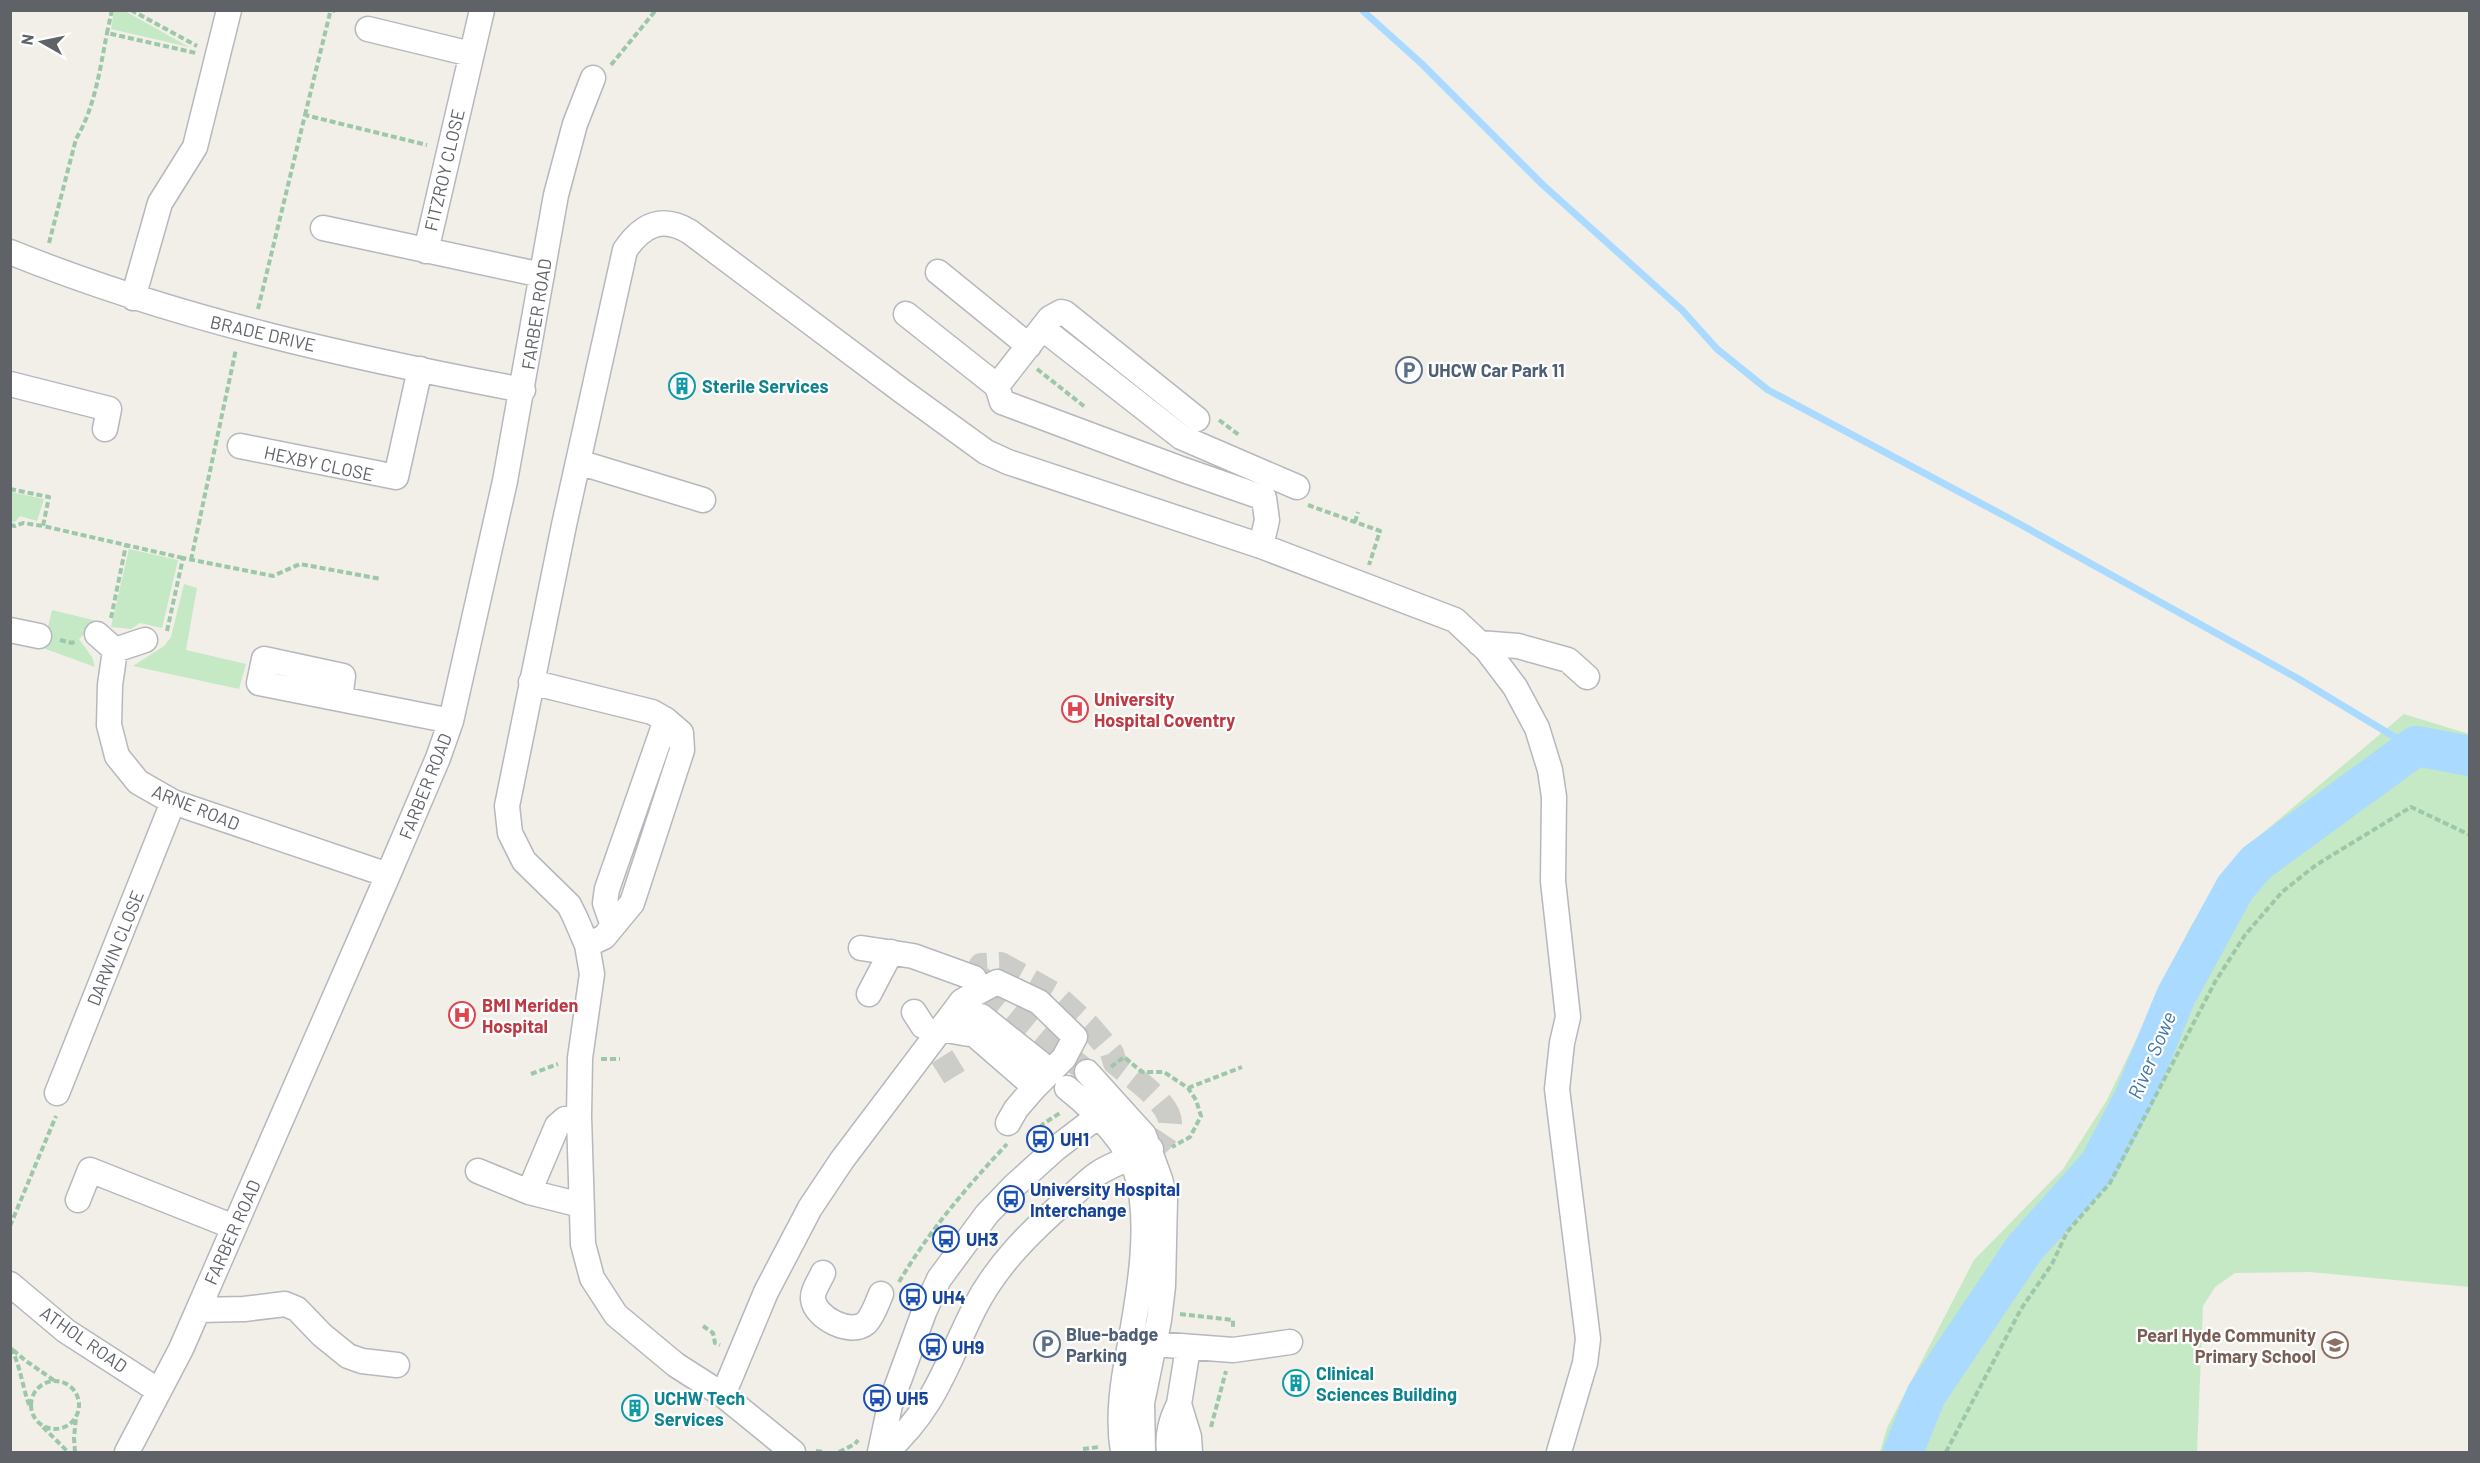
<svg xmlns="http://www.w3.org/2000/svg" width="2480" height="1463" font-family="Barlow,sans-serif">
	<style>
		.green { fill: #c5e8c5 }
		.lines { fill: none; stroke-linecap: round; stroke-linejoin: round }
		.stream { stroke: #aadaff; stroke-width: 7 }
		.river { stroke: #aadaff; stroke-width: 40 }
		.minor-tunnel { stroke: #ccccc8; stroke-width: 24; stroke-dasharray: 24 12; stroke-linecap: butt }
		.minor-casing { stroke: #b5b8bc; stroke-width: 27 }
		.path { stroke: #9cc7a9; stroke-width: 4; stroke-dasharray: 6 3; stroke-linecap: butt }
		.minor { stroke: #fff; stroke-width: 24 }
		.labels { text-anchor: middle; dominant-baseline: central; stroke-width: 4.5; stroke-linejoin: round; paint-order: stroke }
		.street-label { font-size: 18px; fill: #5f6368; stroke: #fff }
		.service-label { font-size: 18px; font-weight: bold; fill: #4e5e75; stroke: #fff; text-anchor: start }
		.culture-label { font-size: 18px; font-weight: bold; fill: #0d838f; stroke: #fff; text-anchor: start }
		.health-label { font-size: 18px; font-weight: bold; fill: #be3a42; stroke: #fff; text-anchor: start }
		.transit-label { font-size: 18px; font-weight: bold; fill: #164399; stroke: #fff; text-anchor: start }
		.education-label { font-size: 18px; font-weight: bold; fill: #785e54; stroke: #fff; text-anchor: end }
		.water-label { font-size: 20px; font-style: italic; fill: #4174aa; stroke: #fff }
	</style>
	<rect width="100%" height="100%" fill="#f1efe8"/>
	<path class="green" d="M 114,11 L 125,11 L 189,47 L 111,29 Z
		M 11,492 L 44,499 L 37,521 L 20,516 L 15,522 L 11,521 Z
		M 129,549 L 178,560 L 162,628 L 140,623 L 131,629 L 111,627 Z
		M 184,584 L 197,588 L 186,650 L 246,664 L 239,689 L 133,666 L 164,646 L 171,637 Z
		M 52,610 L 97,621 L 79,639 L 92,657 L 95,667 L 43,648 Z
		M 2404,714 L 2469,734 L 2469,1287 L 2310,1272 L 2235,1273 L 2215,1287 L 2203,1306 L 2197,1452 L 1880,1452 L 1887,1428 L 1974,1260 L 2063,1169 L 2107,1100 L 2191,926 L 2252,842 Z"/>
	<g class="lines">
		<path class="stream" d="M 1362,10 L 1422,64 L 1543,185 L 1682,310 L 1717,349 L 1768,390 L 2016,522 L 2297,678 L 2393,736 L 2416,746"/>
		<path class="river" d="M 1903,1452 L 1926,1395 L 2024,1249 L 2099,1165 L 2134,1098 L 2176,996 L 2235,888 L 2256,863 L 2416,746 L 2470,756"/>
		<path class="minor-tunnel" d="M 923,1026 L 957,1081
			M 1087,1072 L 974,978 L 981,965 L 1001,964 L 1053,993 L 1089,1026 L 1112,1053 L 1115,1063 C 1130,1075 1172,1104 1170,1124 C 1169,1136 1159,1143 1151,1149"/>
		<defs>
			<path id="minor" d="M 368,29 L 471,54
				M 323,228 L 542,275
				M 426,251 L 482,10
				M 10,252 C 176,319 348,357 523,390
				M 938,272 L 1029,346
				M 133,298 L 160,203 L 195,147 L 229,10
				M 906,314 L 997,386
				M 1042,328 L 1181,437 L 1297,487
				M 10,384 L 109,409 L 105,429
				M 1197,419 L 1065,313 L 1061,312 L 1050,318 L 997,386 L 1002,402 L 1181,469 L 1264,498 L 1267,520 L 1261,546
				M 240,446 L 396,477 L 420,369
				M 578,462 L 703,500
				M 10,630 L 39,636
				M 97,634 L 115,650 L 145,640
				M 1479,643 L 1518,646 L 1568,660 L 1587,677
				M 115,650 L 110,685 L 109,725 L 117,756 L 138,782 L 173,802 L 388,875
				M 531,682 L 652,712 L 666,720 L 681,733 L 682,750 L 632,903 L 604,937 L 587,945
				M 340,699 L 343,676 L 264,659 L 259,683 L 451,721
				M 613,926 L 605,903 L 607,889 L 666,720
				M 861,948 L 913,956 L 974,978
				M 869,994 L 891,952
				M 914,1012 L 923,1026
				M 940,1029 L 975,1035 L 1035,1087 L 1064,1058 L 1075,1037 L 1039,1002 L 997,982 L 962,1001 L 950,1017
				M 1087,1072 L 1144,1135 L 1160,1179 L 1165,1199 L 1163,1286 L 1159,1320 L 1142,1403 L 1143,1452
				M 1067,1088 C 1093,1109 1125,1139 1136,1172 C 1152,1221 1139,1294 1130,1344 C 1123,1380 1117,1416 1123,1452
				M 57,1093 L 173,802
				M 579,1117 L 565,1119 L 557,1126 L 529,1192 L 581,1205
				M 478,1171 L 529,1192
				M 78,1200 L 90,1170 L 234,1227
				M 823,1273 C 820,1280 812,1291 813,1299 C 815,1318 851,1336 866,1323 C 873,1316 877,1303 881,1294
				M 10,1284 L 66,1331 L 159,1391
				M 198,1310 L 244,1309 L 285,1304 L 297,1309 L 322,1335 L 348,1356 L 362,1361 L 397,1365
				M 1154,1344 L 1233,1350 L 1290,1342
				M 1188,1348 L 1179,1404 L 1189,1437 L 1190,1452
				M 723,1395 L 766,1292 L 810,1208 L 842,1160 L 950,1017 L 981,1016 L 1040,1063 L 1035,1087 L 1016,1109 L 1008,1123
				M 127,1452 L 181,1349 L 388,875 L 438,758 L 451,721 L 505,481 L 556,195 L 575,124 L 593,78
				M 793,1452 L 723,1395 L 676,1365 L 616,1315 L 592,1278 L 583,1244 L 579,1117 L 580,1058 L 592,974 L 587,945 L 575,917 L 569,905 L 524,861 L 510,833 L 507,806 L 564,525 L 625,250 C 642,225 662,215 690,232 L 902,391 L 986,452 L 1008,462 L 1261,546 L 1455,620 L 1487,650 L 1515,687 L 1537,728 L 1550,770 L 1554,797 L 1553,881 L 1568,1017 L 1562,1043 L 1557,1089 L 1588,1339 L 1585,1363 L 1559,1452
				M 880,1452 L 890,1405 L 924,1312 L 939,1279 L 987,1214 L 1014,1186 L 1055,1149 L 1114,1104
				M 886,1452 C 935,1408 946,1365 974,1309 C 996,1265 1032,1230 1069,1198 C 1078,1191 1087,1181 1097,1174 C 1113,1163 1133,1158 1151,1149
				M 1169,1452 C 1167,1434 1171,1420 1179,1404"/>
		</defs>
		<use href="#minor" class="minor-casing"/>
		<path class="path" d="M 112,10 L 107,33 L 196,53
			M 131,10 L 197,46
			M 611,65 L 656,10
			M 305,115 L 330,13 L 335,10
			M 49,243 L 76,139 C 95,107 100,69 107,33
			M 258,309 L 305,115 L 427,145
			M 1037,369 L 1085,407
			M 1219,420 L 1239,435
			M 10,489 L 49,497 L 43,526 L 183,558
			M 1308,505 L 1380,531 L 1369,565
			M 1355,522 L 1358,512
			M 10,525 L 15,526 L 23,523 L 43,526
			M 191,560 L 236,349
			M 111,618 L 126,545
			M 167,631 L 183,558 L 273,576 L 300,564 L 381,579
			M 60,640 L 72,643 L 76,641
			M 601,1059 L 620,1059
			M 1111,1067 L 1124,1057 L 1142,1072 L 1164,1072 L 1188,1088 L 1196,1100 L 1201,1116 L 1190,1137 L 1172,1147
			M 531,1074 L 558,1064
			M 1188,1088 L 1242,1067
			M 1034,1134 L 1043,1124 L 1060,1113
			M 10,1226 L 56,1116
			M 899,1282 C 929,1231 966,1188 1007,1144
			M 1180,1314 L 1233,1320 L 1233,1328
			M 703,1326 L 713,1333 L 715,1343 L 720,1345
			M 11,1348 C 21,1367 22,1387 30,1407
			M 13,1350 L 26,1361 L 55,1381
			M31 1405a24 24 0 1 1 48 0a24 24 0 1 1-48 0Z
			M 43,1427 L 68,1452
			M 1211,1427 L 1226,1371
			M 1083,1449 L 1099,1447
			M 816,1451 L 824,1452
			M 75,1452 L 74,1438 L 76,1417
			M 839,1452 L 855,1444 L 858,1440
			M 1946,1452 L 2021,1309 L 2052,1264 L 2067,1232 L 2110,1183 L 2215,982 L 2245,935 L 2282,892 L 2316,865 L 2411,807 L 2470,835"/>
		<use href="#minor" class="minor"/>
	</g>
	<defs>
		<symbol id="parking-ring" viewBox="-11 -11 22 22"><circle r="9.5" fill="#fff" stroke="#5c6f8a" stroke-width="1.5"/><path d="M-3.5-5.5H1a3.5 3.5 0 0 1 0 7H-1V5.5H-3.5ZM-1-3.4V-.6H.8a1.4 1.4 0 0 0 0-2.8Z" fill="#5c6f8a"/></symbol>
		<symbol id="building-ring" viewBox="-11 -11 22 22"><circle r="9.5" fill="#fff" stroke="#0f9aa8" stroke-width="1.5"/><path d="M-4-6H4V6H1V3H-1V6H-4ZM-2.5-4.3h1.7v1.8h-1.7ZM.8-4.3h1.7v1.8H.8ZM-2.5-1h1.7V.8h-1.7ZM.8-1h1.7V.8H.8Z" fill="#0f9aa8"/></symbol>
		<symbol id="hospital-ring" viewBox="-11 -11 22 22"><circle r="9.5" fill="#fff" stroke="#e0444e" stroke-width="1.5"/><path d="M-5-5h3v3.5h4V-5h3V5h-3V1.5h-4V5h-3Z" fill="#e0444e"/></symbol>
		<symbol id="bus-ring" viewBox="-11 -11 22 22"><circle r="9.5" fill="#fff" stroke="#1a4fb4" stroke-width="1.5"/><path d="M-5-6H5V4H4V6H2V4H-2V6H-4V4H-5ZM-3.5-4V0h7V-4ZM-3.5 1.2v1.5H-2V1.2ZM2 1.2v1.5H3.5V1.2Z" fill="#1a4fb4"/></symbol>
		<symbol id="school-ring" viewBox="-11 -11 22 22"><circle r="9.5" fill="#fff" stroke="#8d6e63" stroke-width="1.5"/><path d="M0-5L7-2L0 1L-7-2ZM-4 1L0 2.5L4 1V4Q0 6-4 4Z" fill="#8d6e63"/></symbol>
	</defs>
	<g fill-rule="evenodd">
		<use href="#parking-ring" x="1394" y="355" width="30" height="30"/>
		<use href="#building-ring" x="667" y="371" width="30" height="30"/>
		<use href="#hospital-ring" x="1060" y="694" width="30" height="30"/>
		<use href="#hospital-ring" x="447" y="1000" width="30" height="30"/>
		<use href="#bus-ring" x="1025" y="1124" width="30" height="30"/>
		<use href="#bus-ring" x="996" y="1184" width="30" height="30"/>
		<use href="#bus-ring" x="931" y="1224" width="30" height="30"/>
		<use href="#bus-ring" x="898" y="1282" width="30" height="30"/>
		<use href="#parking-ring" x="1032" y="1329" width="30" height="30"/>
		<use href="#school-ring" x="2320" y="1330" width="30" height="30"/>
		<use href="#bus-ring" x="918" y="1332" width="30" height="30"/>
		<use href="#building-ring" x="1281" y="1368" width="30" height="30"/>
		<use href="#bus-ring" x="862" y="1383" width="30" height="30"/>
		<use href="#building-ring" x="620" y="1393" width="30" height="30"/>
	</g>
	<g class="labels">
		<g class="street-label">
			<text transform="translate(444 170) rotate(-77)">FITZROY CLOSE</text>
			<text transform="translate(536 314) rotate(-81)">FARBER ROAD</text>
			<text transform="translate(263 333) rotate(13)">BRADE DRIVE</text>
			<text transform="translate(319 463) rotate(12)">HEXBY CLOSE</text>
			<text transform="translate(425 786) rotate(-68)">FARBER ROAD</text>
			<text transform="translate(196 807) rotate(22)">ARNE ROAD</text>
			<text transform="translate(115 948) rotate(-68)">DARWIN CLOSE</text>
			<text transform="translate(232 1232) rotate(-66)">FARBER ROAD</text>
			<text transform="translate(84 1339) rotate(35)">ATHOL ROAD</text>
		</g>
		<g class="service-label">
			<text x="1428" y="370">UHCW Car Park 11</text>
			<text x="1066" y="1334">Blue-badge<tspan x="1066" dy="21">Parking</tspan></text>
		</g>
		<g class="culture-label">
			<text x="702" y="386">Sterile Services</text>
			<text x="1316" y="1373">Clinical<tspan x="1316" dy="21">Sciences Building</tspan></text>
			<text x="654" y="1398">UCHW Tech<tspan x="654" dy="21">Services</tspan></text>
		</g>
		<g class="health-label">
			<text x="1094" y="699">University<tspan x="1094" dy="21">Hospital Coventry</tspan></text>
			<text x="482" y="1005">BMI Meriden<tspan x="482" dy="21">Hospital</tspan></text>
		</g>
		<g class="transit-label">
			<text x="1060" y="1139">UH1</text>
			<text x="1030" y="1189">University Hospital<tspan x="1030" dy="21">Interchange</tspan></text>
			<text x="966" y="1239">UH3</text>
			<text x="932" y="1297">UH4</text>
			<text x="952" y="1347">UH9</text>
			<text x="896" y="1398">UH5</text>
		</g>
		<g class="education-label">
			<text x="2316" y="1335">Pearl Hyde Community<tspan x="2316" dy="21">Primary School</tspan></text>
		</g>
		<g class="water-label">
			<text transform="translate(2151 1055) rotate(-67)">River Sowe</text>
		</g>
	</g>
	<rect width="2480" height="1463" fill="none" stroke="#5f6368" stroke-width="24"/>
	<g transform="translate(42 42) rotate(279)" stroke="#ffffff" stroke-width="4.5" paint-order="stroke">
	<path d="M0-4.5L10 22L0 15L-10 22Z" fill="#5f6368"/>
	<text y="-9" font-size="16" font-weight="bold" text-anchor="middle" fill="#5f6368">N</text>
	</g>
</svg>
